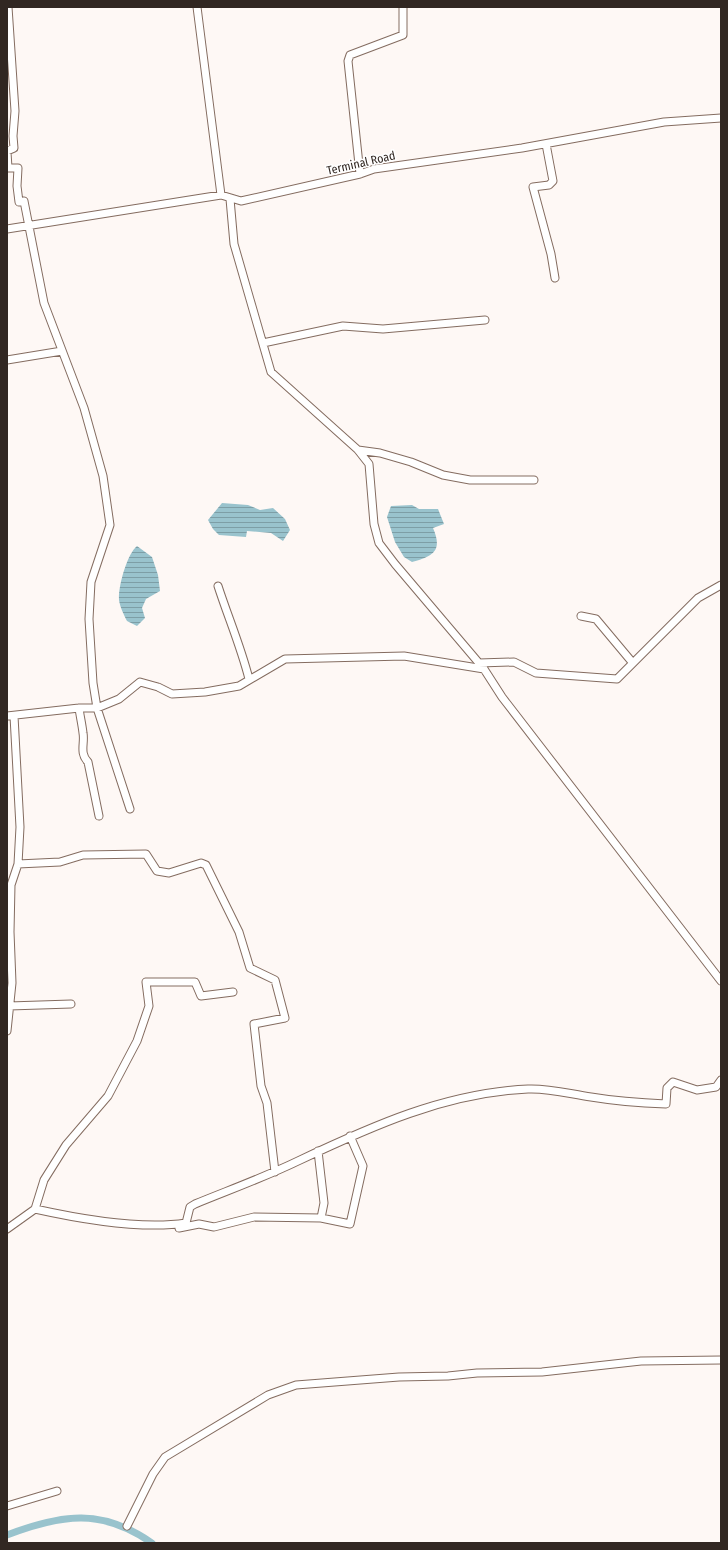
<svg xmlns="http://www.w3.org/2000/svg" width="728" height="1550" font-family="'Fira Sans Condensed',sans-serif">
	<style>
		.water { fill: url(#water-rules) }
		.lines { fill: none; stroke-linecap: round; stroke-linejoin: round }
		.canal { stroke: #99c3cd; stroke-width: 7 }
		.minor-casing { stroke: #846c60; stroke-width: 9 }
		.minor { stroke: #fff; stroke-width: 7 }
		.labels { text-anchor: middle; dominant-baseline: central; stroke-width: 3; stroke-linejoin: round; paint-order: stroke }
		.street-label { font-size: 12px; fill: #312722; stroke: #fff }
	</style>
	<defs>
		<pattern id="water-rules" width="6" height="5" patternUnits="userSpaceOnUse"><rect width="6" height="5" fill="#99c3cd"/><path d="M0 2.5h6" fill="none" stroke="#7d9ea6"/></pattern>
	</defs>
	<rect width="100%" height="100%" fill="#fef8f5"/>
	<path class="water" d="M 222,503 L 248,505 L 260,510 L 273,508 L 285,519 L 290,530 L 283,541 L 271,533 L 247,531 L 246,537 L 219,535 L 213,529 L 208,520 Z
		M 412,505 L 419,509 L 438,509 L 444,524 L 433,528 C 443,551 433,556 412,562 L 404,557 L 395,542 L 387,517 L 391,506 Z
		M 137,546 L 152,557 L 158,575 L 160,591 L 146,599 L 142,608 L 145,618 L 137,626 L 127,621 C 124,615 120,607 119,600 C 118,587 127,554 137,546 Z"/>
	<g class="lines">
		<path class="canal" d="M 7,1535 C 62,1514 102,1508 152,1543"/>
		<defs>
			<path id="minor" d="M 197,7 L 221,195
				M 546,144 L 553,181 L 549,185 L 533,187 L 551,254 L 555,278
				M 7,151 L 14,148 L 13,136 L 15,111 L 8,7
				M 7,152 L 8,168 L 18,168 L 17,186 L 19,202 L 24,201 L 44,303 L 84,408 L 103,476 L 110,525 L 91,582 L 89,619 L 93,683 L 97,708 L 130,809
				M 360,174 L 348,61 L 350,55 L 403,35 L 403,7
				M 230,199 L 234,244 L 271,372 L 358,450 L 369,464 L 374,524 L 379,543 L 395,564 L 484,669 L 502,697 L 721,981
				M 7,229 L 221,195 L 241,201 L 360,174 L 374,169 L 522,148 L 664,122 L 721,118
				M 263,343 L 343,326 L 383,329 L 485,320
				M 7,360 L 62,351
				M 358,450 L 380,453 L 411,462 L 443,475 L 470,480 L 534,480
				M 218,586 C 228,617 241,647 249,679
				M 581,616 L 596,619 L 632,662
				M 479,663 L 514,662 L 536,673 L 617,679 L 698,598 L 721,585
				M 79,708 C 80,716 82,724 83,733 C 85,743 79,753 88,762 L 99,816
				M 7,716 L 79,708 L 97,708 L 119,699 L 140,682 L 158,687 L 172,694 L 205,692 L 239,686 L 285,659 L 404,656 L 484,669
				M 18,864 L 60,862 L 83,855 L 146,854 L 157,871 L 169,873 L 201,863 L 206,865 L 239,932 L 250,968 L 275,980 L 285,1018 L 254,1024 L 261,1086 L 267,1103 L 275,1172
				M 9,1006 L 71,1004
				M 7,1031 L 12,983 L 10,932 L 11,885 L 18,864 L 20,827 L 14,716
				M 318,1151 L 324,1203 L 321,1218 L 350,1224 L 363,1166 L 350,1136
				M 35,1209 C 80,1219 140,1230 186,1223 L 190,1207 L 195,1204 C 229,1190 265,1177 298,1161 C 372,1126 445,1093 528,1089 C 549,1088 570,1094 591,1097 C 615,1101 641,1103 666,1104 L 667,1088 L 673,1082 L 697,1090 L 716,1087 L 721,1080
				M 179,1228 L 199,1224 L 214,1227 L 254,1217 L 321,1218
				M 7,1229 L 35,1209 L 44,1180 L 66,1145 L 108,1096 L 137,1041 L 149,1006 L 146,982 L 195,982 L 201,996 L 233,992
				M 7,1506 L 57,1491
				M 127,1526 L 153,1474 L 165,1457 L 268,1395 L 296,1385 L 399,1377 L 448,1376 L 477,1373 L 542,1372 L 641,1361 L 721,1360"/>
		</defs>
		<use href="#minor" class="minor-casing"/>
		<use href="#minor" class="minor"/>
	</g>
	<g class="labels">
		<g class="street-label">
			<text transform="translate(361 163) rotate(-13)">Terminal Road</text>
		</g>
	</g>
	<rect width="728" height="1550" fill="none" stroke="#312722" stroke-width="16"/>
</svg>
